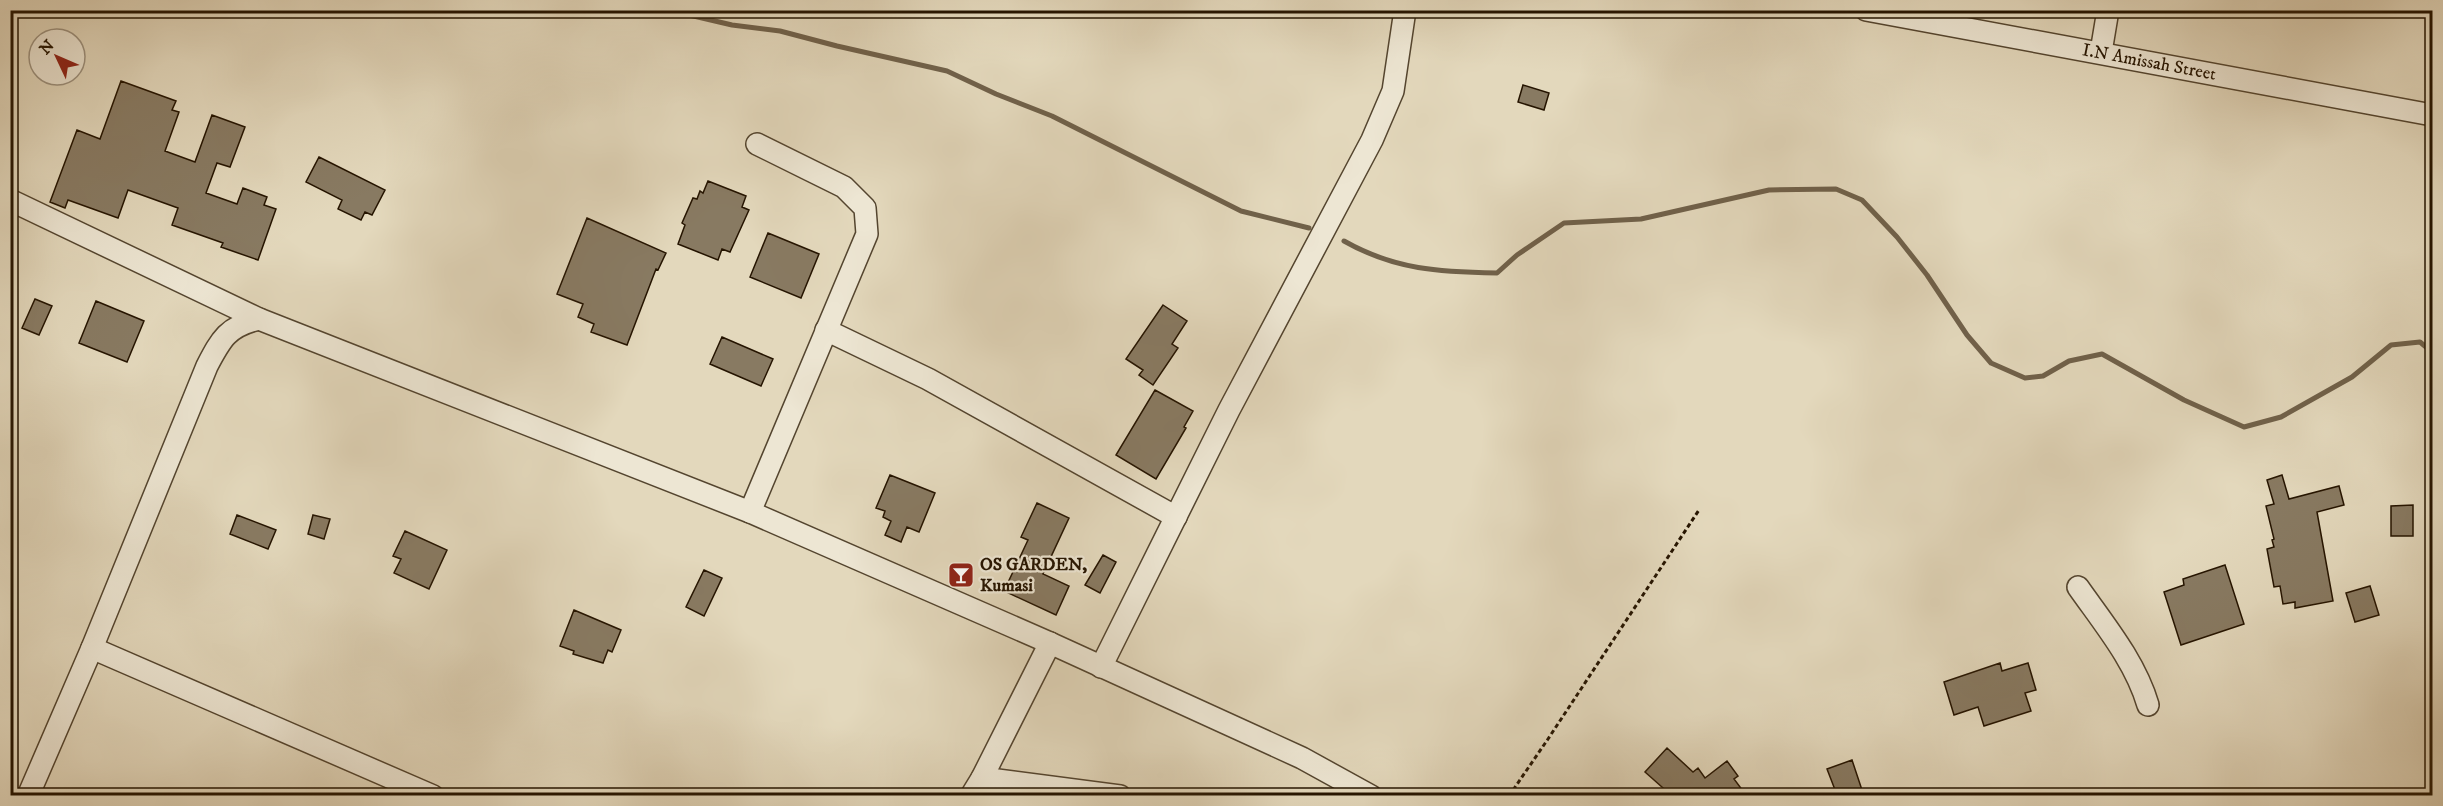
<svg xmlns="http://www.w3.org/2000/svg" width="2443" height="806" font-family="'IM FELL DW Pica',serif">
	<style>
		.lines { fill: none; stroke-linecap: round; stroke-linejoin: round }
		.stream { stroke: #70614a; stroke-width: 5 }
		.building { fill: #887a62; stroke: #251400; stroke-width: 1.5 }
		.minor-casing { stroke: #54452f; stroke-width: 24 }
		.path { stroke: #251400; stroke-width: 3; stroke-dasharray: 4.5 3; stroke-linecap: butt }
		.minor { stroke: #ede6d3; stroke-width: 21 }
		.labels { text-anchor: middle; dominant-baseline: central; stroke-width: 4.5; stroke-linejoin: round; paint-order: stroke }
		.street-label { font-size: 18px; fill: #251400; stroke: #ede6d3 }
		.poi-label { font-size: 18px; font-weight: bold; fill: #251400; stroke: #ede6d3; text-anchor: start }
	</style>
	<rect width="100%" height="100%" fill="#e3d8bc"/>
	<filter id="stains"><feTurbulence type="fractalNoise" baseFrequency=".00333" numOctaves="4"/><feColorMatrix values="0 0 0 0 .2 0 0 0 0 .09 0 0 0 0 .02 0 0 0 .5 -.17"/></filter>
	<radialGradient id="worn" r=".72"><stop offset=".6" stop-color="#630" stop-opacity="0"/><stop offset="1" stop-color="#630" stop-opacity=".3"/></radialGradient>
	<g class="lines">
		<path class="stream" d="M 668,10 L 732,25 L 780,31 L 837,46 L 947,71 L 996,94 L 1052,116 L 1241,211 L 1309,228
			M 1344,241 C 1395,270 1440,272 1497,273 L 1517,255 L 1564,223 L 1641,219 L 1769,190 L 1836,189 L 1862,200 L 1897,237 L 1927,275 L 1967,335 L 1991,363 L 2025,378 L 2043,376 L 2069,361 L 2102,354 L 2184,400 L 2244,427 L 2281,417 L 2352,377 L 2391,345 L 2420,342 L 2432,352"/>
	</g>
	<path class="building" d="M 121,81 L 176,101 L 172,110 L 179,112 L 165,151 L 195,162 L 212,115 L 245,127 L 230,167 L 217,163 L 206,193 L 237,204 L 243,188 L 267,197 L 264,205 L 276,209 L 258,260 L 221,247 L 223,243 L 172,225 L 178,208 L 128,190 L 118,218 L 68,200 L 65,208 L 50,202 L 77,130 L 100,139 Z
		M 1523,85 L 1549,93 L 1544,110 L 1518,102 Z
		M 319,157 L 385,190 L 372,215 L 365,212 L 361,220 L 338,209 L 342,200 L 306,182 Z
		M 708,181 L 746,196 L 742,207 L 749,210 L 730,252 L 722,249 L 718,260 L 678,244 L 685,225 L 682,223 L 693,198 L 697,199 L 700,191 L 703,193 Z
		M 587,218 L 666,253 L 658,270 L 656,269 L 627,345 L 591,332 L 594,324 L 578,317 L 583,304 L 557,294 Z
		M 768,233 L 819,254 L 801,298 L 750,277 Z
		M 35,299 L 52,306 L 39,335 L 22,328 Z
		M 96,301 L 144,321 L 127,362 L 79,343 Z
		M 1163,305 L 1187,321 L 1172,344 L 1178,348 L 1153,385 L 1139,375 L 1143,370 L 1126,359 Z
		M 722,337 L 773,359 L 761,386 L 710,364 Z
		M 1155,390 L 1193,411 L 1184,427 L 1186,428 L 1156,479 L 1116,455 Z
		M 890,475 L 935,493 L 919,532 L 907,527 L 901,542 L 885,535 L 891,521 L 883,517 L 885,511 L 876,508 Z
		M 2282,475 L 2289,499 L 2339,486 L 2344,505 L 2317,512 L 2333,601 L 2295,608 L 2295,602 L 2283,604 L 2280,586 L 2274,587 L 2267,549 L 2274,547 L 2272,540 L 2274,539 L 2266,506 L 2274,504 L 2267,480 Z
		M 1037,503 L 1069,518 L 1043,574 L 1069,586 L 1056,615 L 1004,591 L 1028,540 L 1021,537 Z
		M 2413,505 L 2413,536 L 2391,536 L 2391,506 Z
		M 237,515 L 276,530 L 268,549 L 230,534 Z
		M 313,515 L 330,519 L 324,539 L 308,534 Z
		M 405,531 L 447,550 L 429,589 L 394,573 L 401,559 L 393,556 Z
		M 1103,555 L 1116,562 L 1100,593 L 1085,585 Z
		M 2225,565 L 2244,624 L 2181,645 L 2164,592 L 2184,585 L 2183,579 Z
		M 704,570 L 722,578 L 704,616 L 686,607 Z
		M 2370,586 L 2379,615 L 2355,622 L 2346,593 Z
		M 574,610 L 621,630 L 612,652 L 608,650 L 603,663 L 573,654 L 574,651 L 560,646 Z
		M 2000,663 L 2002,671 L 2028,663 L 2036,690 L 2025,693 L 2031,711 L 1984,726 L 1978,707 L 1954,715 L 1944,682 Z
		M 1667,748 L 1693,772 L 1698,768 L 1705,778 L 1727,761 L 1738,776 L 1734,779 L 1746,795 L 1671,795 L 1645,772 Z
		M 1852,760 L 1862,790 L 1847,795 L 1837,795 L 1827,769 Z"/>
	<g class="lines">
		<defs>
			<g id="minor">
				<path id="s1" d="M 1866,10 L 2432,115"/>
				<path d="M 2101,52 L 2108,10"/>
				<path d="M 10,200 L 259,319 L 750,512 L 1050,643 L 1302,758 L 1371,796"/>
				<path d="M 826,330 L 928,379 L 1176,517"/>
				<path d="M 750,512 L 867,234 L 865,208 L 844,187 L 757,144"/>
				<path d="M 2078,587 C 2104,624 2135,661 2148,705"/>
				<path d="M 92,648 L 433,796"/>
				<path d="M 1101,667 L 1229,410 L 1372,140 L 1393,91 L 1405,10"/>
				<path d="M 982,778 L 1120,796"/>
				<path d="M 28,796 L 92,648 L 207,366 C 221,339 228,326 259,319"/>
				<path d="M 971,796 L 982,778 L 1050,643"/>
			</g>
		</defs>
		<use href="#minor" class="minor-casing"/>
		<path class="path" d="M 1509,796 L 1548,739 L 1699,510"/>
		<use href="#minor" class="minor"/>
	</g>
	<defs>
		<symbol id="bar-square" viewBox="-11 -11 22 22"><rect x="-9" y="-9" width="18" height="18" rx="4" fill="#8f2418" stroke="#ede6d3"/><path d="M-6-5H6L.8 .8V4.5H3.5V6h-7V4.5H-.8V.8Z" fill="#fff"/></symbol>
	</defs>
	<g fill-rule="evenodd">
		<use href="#bar-square" x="946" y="560" width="30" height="30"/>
	</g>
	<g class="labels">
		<g class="street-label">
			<text stroke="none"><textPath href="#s1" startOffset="288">I.N Amissah Street</textPath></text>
		</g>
		<g class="poi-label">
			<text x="980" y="565">OS GARDEN,<tspan x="980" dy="21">Kumasi</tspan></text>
		</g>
	</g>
	<rect width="2443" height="806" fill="none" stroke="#e3d8bc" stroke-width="36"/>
	<rect x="12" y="12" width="2419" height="782" fill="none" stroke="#251400" stroke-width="3"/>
	<rect x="18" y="18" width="2407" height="770" fill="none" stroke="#251400" stroke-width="1.5"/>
	<g transform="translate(57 57) rotate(314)"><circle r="28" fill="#ede6d3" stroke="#9d927f" stroke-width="1.5"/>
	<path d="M0-4.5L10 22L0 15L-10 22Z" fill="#8f2418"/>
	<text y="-9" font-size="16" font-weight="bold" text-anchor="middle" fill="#251400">N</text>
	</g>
	<rect width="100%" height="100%" filter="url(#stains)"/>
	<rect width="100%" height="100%" fill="url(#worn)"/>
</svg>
